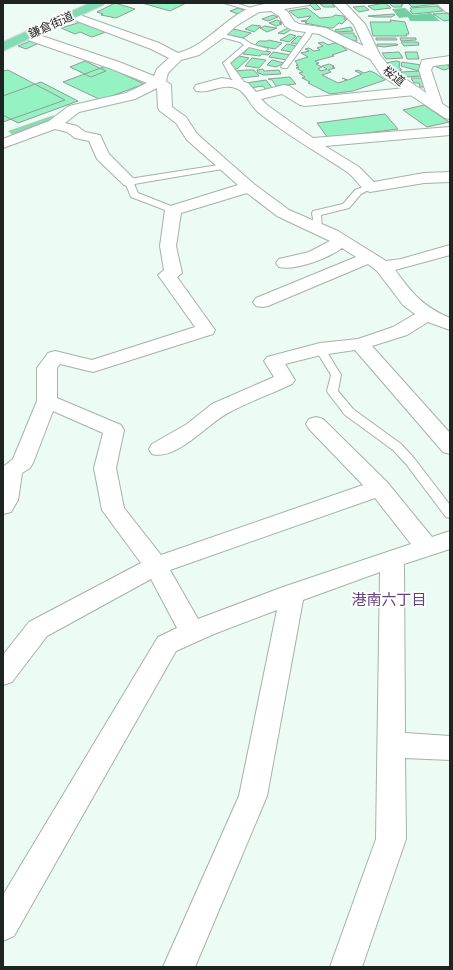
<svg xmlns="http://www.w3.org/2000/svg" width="453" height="970" font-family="Roboto,'Noto Sans JP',sans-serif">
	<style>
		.green { fill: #92d8b4 }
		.forest { fill: #72cfa2 }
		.building { fill: #95f2c3; stroke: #909d96 }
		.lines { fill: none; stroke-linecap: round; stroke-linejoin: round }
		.service-casing { stroke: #a4b2aa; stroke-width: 2 }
		.minor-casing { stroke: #a4b2aa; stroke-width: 2 }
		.tertiary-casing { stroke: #a4b2aa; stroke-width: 2 }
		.primary-casing { stroke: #d6d8d7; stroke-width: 2 }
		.service { fill: #fff; fill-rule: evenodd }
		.minor { fill: #fff; fill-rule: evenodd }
		.tertiary { fill: #fff; fill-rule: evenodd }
		.primary { fill: #82dcb8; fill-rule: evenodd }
		.labels { text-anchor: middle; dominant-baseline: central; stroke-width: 3.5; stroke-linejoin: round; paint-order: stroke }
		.far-street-label { font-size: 12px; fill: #1e2421; stroke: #fff }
		.neighbourhood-label { font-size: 15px; fill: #65427c; stroke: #fff }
	</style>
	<rect width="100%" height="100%" fill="#ecfbf3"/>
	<path class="green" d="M 54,115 L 49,122 L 15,137 L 8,131 Z"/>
	<path class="forest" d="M 405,8 L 413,15 L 431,13 L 440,21 L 410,21 L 408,17 L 399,18 L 392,9 Z"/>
	<path class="building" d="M 115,3 L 135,9 L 116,18 L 101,15 L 103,14 L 97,12 Z
		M 142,3 L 186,3 L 170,11 Z
		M 315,3 L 321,9 L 315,10 L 309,4 Z
		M 331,3 L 335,7 L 324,7 L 320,4 Z
		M 385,3 L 391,8 L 374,10 L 368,6 Z
		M 389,3 L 402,3 L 403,5 L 401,5 L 402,7 L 393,7 Z
		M 408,3 L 435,3 L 436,4 L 412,7 Z
		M 364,6 L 369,10 L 359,12 L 353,7 Z
		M 437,6 L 443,11 L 413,14 L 410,11 L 412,10 L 410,8 Z
		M 238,8 L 244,10 L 238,14 L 230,11 Z
		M 307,8 L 320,18 L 332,17 L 335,15 L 343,16 L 345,17 L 344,19 L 347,19 L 342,24 L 339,23 L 333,28 L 330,28 L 305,23 L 307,22 L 301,21 L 307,20 L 311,16 L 298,18 L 289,11 Z
		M 447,13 L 450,15 L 450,20 L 444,21 L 433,14 Z
		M 394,14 L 395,15 L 391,17 L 375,17 L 368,16 Z
		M 273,15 L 278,17 L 268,21 L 262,19 Z
		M 277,20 L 282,22 L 279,23 L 282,24 L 276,26 L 269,23 Z
		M 390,20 L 405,22 L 409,34 L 406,34 L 407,36 L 373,36 L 370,22 L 391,22 Z
		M 81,22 L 106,32 L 92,37 L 80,32 L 75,34 L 61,28 Z
		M 252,25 L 261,26 L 254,32 L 245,29 Z
		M 265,26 L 270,27 L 277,28 L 267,32 L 260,28 Z
		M 351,27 L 353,31 L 336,32 L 335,30 Z
		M 288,28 L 292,29 L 284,34 L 278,33 Z
		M 231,29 L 238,30 L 251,33 L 243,38 L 225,34 Z
		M 337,33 L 354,33 L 354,36 L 356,36 L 357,41 L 351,41 L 338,36 Z
		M 290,34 L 296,36 L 289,42 L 280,40 Z
		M 298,36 L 303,37 L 299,42 L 301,42 L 299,44 L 291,43 Z
		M 376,38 L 396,38 L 397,40 L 376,40 Z
		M 400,38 L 416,38 L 416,40 L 401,41 Z
		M 33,40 L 41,42 L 26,49 L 18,46 Z
		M 269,40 L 282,43 L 275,49 L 255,45 L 259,41 L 267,41 Z
		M 323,42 L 328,45 L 334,43 L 339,44 L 347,50 L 332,55 L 334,56 L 315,61 L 319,63 L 316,64 L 322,67 L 318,69 L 321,71 L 327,69 L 322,66 L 329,64 L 334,66 L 332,67 L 335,68 L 328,70 L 331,72 L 322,75 L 338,83 L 347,80 L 342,78 L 348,80 L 362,74 L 355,71 L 358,70 L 364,73 L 370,71 L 375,73 L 385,80 L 353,91 L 330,94 L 308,83 L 310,82 L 302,78 L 305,77 L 299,73 L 303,72 L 296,68 L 299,67 L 296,65 L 298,65 L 295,61 L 308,57 L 301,53 L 309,51 L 305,49 L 309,48 L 314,51 L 320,50 L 317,48 L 323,46 L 318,43 Z
		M 401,42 L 418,42 L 419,45 L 404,46 Z
		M 287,44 L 297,46 L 291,52 L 281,50 Z
		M 377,44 L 397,44 L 398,45 L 384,47 L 377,46 Z
		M 249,47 L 265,50 L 264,51 L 271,52 L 268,55 L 262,54 L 260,56 L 243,54 Z
		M 273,52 L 291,55 L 287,60 L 269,57 Z
		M 399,52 L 403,58 L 386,59 L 382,53 Z
		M 405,52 L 417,52 L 419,59 L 407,59 Z
		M 239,56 L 249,58 L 237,69 L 232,68 L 231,63 Z
		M 252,58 L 266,60 L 259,68 L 245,66 Z
		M 272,60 L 284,63 L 276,67 L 267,65 Z
		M 85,61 L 106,71 L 91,77 L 70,67 Z
		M 396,61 L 400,62 L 399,67 L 402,70 L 400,70 L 401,71 L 396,71 L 386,63 Z
		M 402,62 L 421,65 L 419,71 L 401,66 Z
		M 443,63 L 448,65 L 450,68 L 444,70 L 432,65 Z
		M 106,66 L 144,84 L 101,100 L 63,82 Z
		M 263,69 L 264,71 L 279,70 L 281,74 L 264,75 L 258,73 L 257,70 Z
		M 8,70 L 65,100 L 3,122 L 3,71 Z
		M 247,70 L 254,70 L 259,76 L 241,78 L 236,71 Z
		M 419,71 L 421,76 L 405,77 L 401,72 Z
		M 290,77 L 296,84 L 276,86 L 272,80 L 268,79 Z
		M 411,78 L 424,78 L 427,87 L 420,87 L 419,83 L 414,83 Z
		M 266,80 L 273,89 L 266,90 L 263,86 L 249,88 L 246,83 Z
		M 41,82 L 78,101 L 18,123 L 3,115 L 3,96 Z
		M 424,105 L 449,122 L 427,127 L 403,110 Z
		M 385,114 L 398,129 L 328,138 L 317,123 Z"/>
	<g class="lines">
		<defs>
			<path id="service" d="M 224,3 L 235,3 L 258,10 L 255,12 Z
				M 309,28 L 314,29 L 310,37 L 287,68 L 283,68 L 281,67 Z
				M 219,33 L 244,39 L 251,44 L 268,49 L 265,51 L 249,47 L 230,63 L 247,86 L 246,88 L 240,88 L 231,78 L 223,63 L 244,45 L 240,42 L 217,36 L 216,35 Z
				M 225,164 L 228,164 L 229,166 L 228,168 L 134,184 L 138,193 L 176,208 L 177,210 L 176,212 L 173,213 L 131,197 L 125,182 L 129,179 Z
				M 370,184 L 374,187 L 361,194 L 349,208 L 321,215 L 322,229 L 318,232 L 315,231 L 312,213 L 313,211 L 343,204 L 355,190 Z
				M 320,346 L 324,347 L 341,375 L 338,391 L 353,409 L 401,444 L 414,458 L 450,505 L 450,518 L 446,517 L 406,464 L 393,450 L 345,415 L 328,393 L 327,391 L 331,375 L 315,349 Z"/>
			<path id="minor" d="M 277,3 L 311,3 L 309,5 L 284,9 L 288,12 L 294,21 L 299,24 L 326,28 L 378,53 L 380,56 L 378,59 L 370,59 L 319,34 L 292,30 L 285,26 L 279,16 L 271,11 L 259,12 L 236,26 L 223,38 L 199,55 L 181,60 L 168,73 L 166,81 L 171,85 L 172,107 L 186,117 L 197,134 L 254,184 L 289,210 L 338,231 L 386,261 L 401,259 L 450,245 L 450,255 L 395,270 C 413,294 422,306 450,318 L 450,330 L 428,322 L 407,335 L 372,346 L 450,433 L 450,454 L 443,452 L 355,350 L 321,355 L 285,364 L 295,380 L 292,384 C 271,394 248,402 228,413 C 208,423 177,461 152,454 L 149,449 L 152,444 L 187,424 L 212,404 L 274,377 L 264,361 L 267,357 L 320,343 L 358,339 L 393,327 L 415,314 L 403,305 L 377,271 L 368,264 L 268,306 L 262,307 L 256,306 L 253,302 L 256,298 L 356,257 L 342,248 C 329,258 295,271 279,267 L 276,263 L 279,259 L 309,252 L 330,241 L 277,216 L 247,193 L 181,213 L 176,246 L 182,273 L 177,277 L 215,330 L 213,334 L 93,372 L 60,364 L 57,368 L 57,398 L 121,425 L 124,430 L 116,468 L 124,508 L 161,555 L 363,485 L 309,429 L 306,424 L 309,419 L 316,417 L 323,419 L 387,482 L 432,537 L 450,531 L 450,549 L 404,564 L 405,733 L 450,736 L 450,760 L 405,758 L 406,839 L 362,967 L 330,967 L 376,839 L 380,572 L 303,600 L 267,796 L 195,967 L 163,967 L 239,796 L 277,610 L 214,634 L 176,651 L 14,936 L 3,941 L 3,895 L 158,637 L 177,628 L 151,579 L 47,636 L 12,682 L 3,685 L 3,655 L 29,622 L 141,563 L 102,510 L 94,468 L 103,433 L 53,411 L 33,463 L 30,468 L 22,473 L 18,500 L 11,512 L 3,514 L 3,467 L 13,459 L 37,401 L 37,368 L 48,353 L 55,351 L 92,360 L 195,327 L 158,275 L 164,270 L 160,246 L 165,210 L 167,207 L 238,185 L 187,140 L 176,123 L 160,111 L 158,108 L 157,88 L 135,99 L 79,112 L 65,123 L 77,126 L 85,132 L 100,135 L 109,154 L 137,182 L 134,185 L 129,187 L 124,185 L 97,159 L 89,141 L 75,138 L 67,132 L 55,129 L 3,148 L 3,139 L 49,121 L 69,106 L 126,93 L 147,83 L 109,68 L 25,39 L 23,36 L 25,33 L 33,33 L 119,62 L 154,76 L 157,69 L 169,58 L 151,49 L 69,18 L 67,16 L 69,14 L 77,14 L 159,43 L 178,53 C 208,45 224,18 252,7 C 259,4 269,4 277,3 ZM 375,498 L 411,544 L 283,587 L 198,619 L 170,570 Z
				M 436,3 L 449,3 L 450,13 L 446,12 Z
				M 450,56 L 450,64 L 433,66 L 431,70 L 443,106 L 441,109 L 436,110 L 431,109 L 419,70 L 422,60 Z
				M 222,78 L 248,83 L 256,92 L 284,85 L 289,86 L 307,98 L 415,87 L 420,88 L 422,91 L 420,94 L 415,95 L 305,106 L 300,105 L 282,94 L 261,99 L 267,105 L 313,138 L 450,127 L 450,135 L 325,146 L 359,167 L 374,182 L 424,173 L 450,172 L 450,182 L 424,183 L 370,192 C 360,189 356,178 347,172 C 318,152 286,135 258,112 C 251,106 246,93 238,89 C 223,82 210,94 196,91 L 194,88 L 196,85 Z"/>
			<path id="tertiary" d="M 333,3 L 345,3 L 365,24 L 380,55 L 392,70 L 450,109 L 450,119 L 445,118 L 382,76 L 368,56 L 354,25 Z"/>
			<path id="primary" d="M 90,3 L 105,3 L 103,5 L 3,51 L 3,42 Z"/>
		</defs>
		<use href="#service" class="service-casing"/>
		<use href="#minor" class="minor-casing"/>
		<use href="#tertiary" class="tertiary-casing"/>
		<use href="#primary" class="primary-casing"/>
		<use href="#service" class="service"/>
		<use href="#minor" class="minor"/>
		<use href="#tertiary" class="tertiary"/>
		<use href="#primary" class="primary"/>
	</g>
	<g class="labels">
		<g class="far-street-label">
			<text transform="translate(51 25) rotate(-24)">鎌倉街道</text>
			<text transform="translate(394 76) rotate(38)">桜道</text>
		</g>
		<g class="neighbourhood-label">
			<text x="389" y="600">港南六丁目</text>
		</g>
	</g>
	<rect width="453" height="970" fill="none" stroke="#1e2421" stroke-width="8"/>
</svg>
